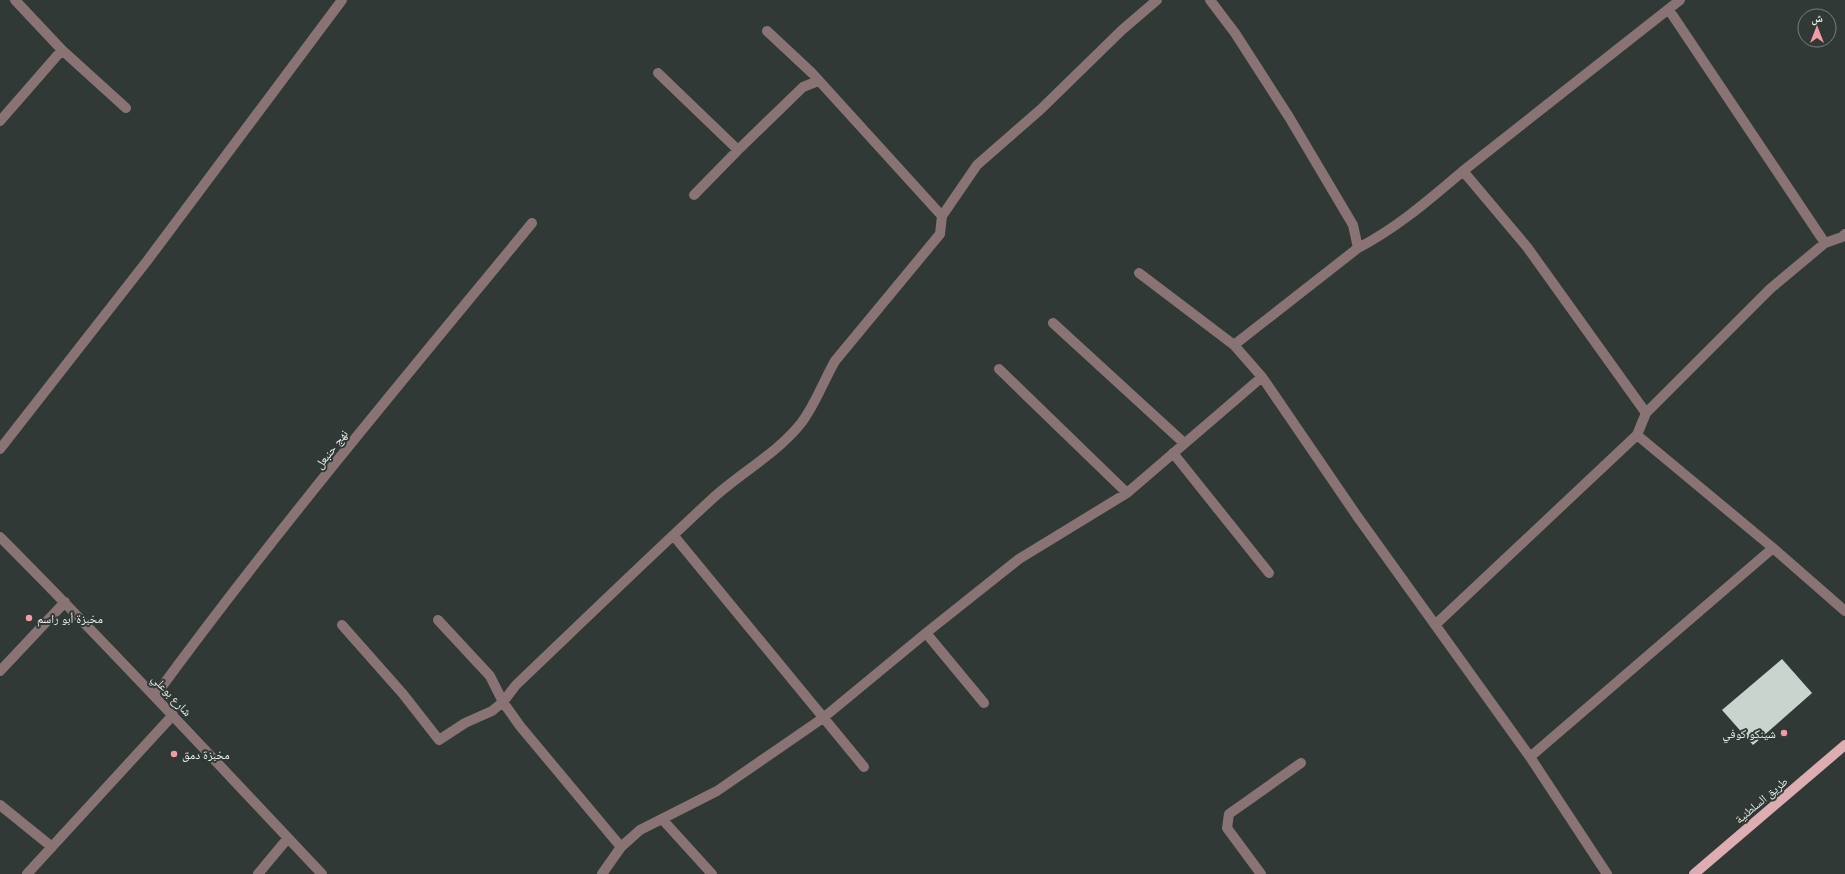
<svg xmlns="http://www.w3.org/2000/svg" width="1845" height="874" font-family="'PT Serif','Noto Naskh Arabic',serif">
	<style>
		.building { fill: #cad4cf }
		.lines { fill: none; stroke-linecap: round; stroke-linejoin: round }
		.minor { stroke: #8a7374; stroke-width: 10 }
		.major { stroke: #ddadb1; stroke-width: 10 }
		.poi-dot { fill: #f49aa4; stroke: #303935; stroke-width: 1.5 }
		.labels { text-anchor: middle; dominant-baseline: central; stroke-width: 4; stroke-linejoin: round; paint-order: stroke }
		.street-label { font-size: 12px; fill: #e9eeec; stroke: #303935 }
		.poi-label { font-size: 12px; fill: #e9eeec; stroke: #303935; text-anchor: start }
	</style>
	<rect width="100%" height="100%" fill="#303935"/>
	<path class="building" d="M 1782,659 L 1812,693 L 1753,745 L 1722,710 Z"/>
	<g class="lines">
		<path class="minor" d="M 15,0 L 62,50 L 126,108
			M 1210,0 L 1235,33 L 1289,117 L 1353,225 L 1358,248 L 1234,345
			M 767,31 L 812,73 L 942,216
			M 658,73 L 738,150 L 803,87 L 818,81
			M 0,121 L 62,50
			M 1463,171 L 1680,0
			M 694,195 L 738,150
			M 1825,243 L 1842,237 L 1845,234
			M 1358,248 C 1397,228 1430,199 1463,171 L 1527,247 L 1646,413
			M 1139,273 L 1234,345 L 1262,377
			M 1053,323 L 1184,443
			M 999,369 L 1127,493
			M 1637,435 L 1646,413 L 1770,289 L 1825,243 L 1669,10
			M 0,449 L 147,261 L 342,0
			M 1173,453 L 1269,573
			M 674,536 L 864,767
			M 0,537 C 110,647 215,761 322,874
			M 438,620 L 490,676 L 503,702 L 520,726 L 621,847
			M 342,625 L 403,694 L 439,740 L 465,723 L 492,711 L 503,702 L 516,685 C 581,623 646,560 712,499 C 740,473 778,453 802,422 C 816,403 823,382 835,361 L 940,234 L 942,216 L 977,165 L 1040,110 L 1122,30 L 1157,0
			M 1435,625 L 1637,435 L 1773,548 L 1845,611
			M 926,633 L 984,703
			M 0,671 L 65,602
			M 155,696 C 274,533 404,379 532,223
			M 1530,757 L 1773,548
			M 0,805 L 52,847
			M 662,819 L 712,874
			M 27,874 L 173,715
			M 258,874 L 288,838
			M 602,874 L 621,847 L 640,830 L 717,791 L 823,718 L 926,633 L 1019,559 L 1127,493 L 1262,377 L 1357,516 L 1530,757 L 1607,874
			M 1261,874 L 1227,828 L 1229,814 L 1301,763"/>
		<path class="major" d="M 1694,874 L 1845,745"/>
	</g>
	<g class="poi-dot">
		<circle cx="29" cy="618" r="4"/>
		<circle cx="1784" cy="733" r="4"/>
		<circle cx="174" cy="754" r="4"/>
	</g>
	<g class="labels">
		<g class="street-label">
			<text transform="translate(331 449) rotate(-52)">نهج حنبعل</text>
			<text transform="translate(172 695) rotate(47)">شارع بوعلي</text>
			<text transform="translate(1761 800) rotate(-40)">طريق السلطنية</text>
		</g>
		<g class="poi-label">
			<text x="37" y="618">مخبزة أبو راسم</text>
			<text x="1776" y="733" text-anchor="end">شينكو كوفي</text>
			<text x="182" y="754">مخبزة دمق</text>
		</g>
	</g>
	<g transform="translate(1817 28)"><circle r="19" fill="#303935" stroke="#7a817e"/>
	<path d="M0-3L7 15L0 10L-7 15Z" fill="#f49aa4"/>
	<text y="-6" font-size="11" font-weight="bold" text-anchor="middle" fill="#e9eeec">ش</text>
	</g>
</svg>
